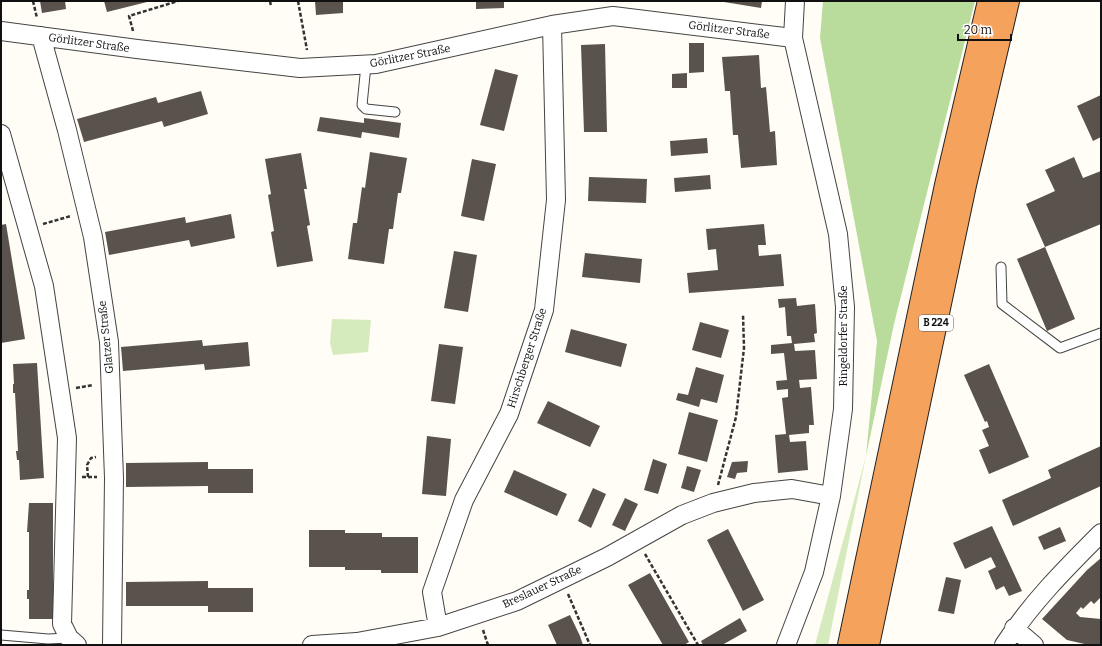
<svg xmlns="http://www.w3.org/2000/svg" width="1102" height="646" font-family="Bitter,serif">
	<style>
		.green { fill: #d5ebbd }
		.forest { fill: #b9dc9c }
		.building { fill: #5a524d }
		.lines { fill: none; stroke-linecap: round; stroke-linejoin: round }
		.lane-casing { stroke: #444; stroke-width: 11 }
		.street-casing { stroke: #444; stroke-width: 20 }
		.highway-casing { stroke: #222; stroke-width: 24 }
		.path { stroke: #333; stroke-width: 2.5; stroke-dasharray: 4 2; stroke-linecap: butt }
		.lane { stroke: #fff; stroke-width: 9 }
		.street { stroke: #fff; stroke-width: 18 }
		.highway { stroke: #f5a25d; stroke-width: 22 }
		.labels { text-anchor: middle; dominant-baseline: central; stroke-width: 4; stroke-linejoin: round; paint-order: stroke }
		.shield { fill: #fff; stroke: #585858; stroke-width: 1 }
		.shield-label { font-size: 10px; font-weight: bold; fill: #111 }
		.street-label { font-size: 11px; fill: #111; stroke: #fff }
	</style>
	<rect width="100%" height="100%" fill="#fffdf5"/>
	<path class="green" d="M 332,319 L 371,320 L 368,352 L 333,355 L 330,343 Z
		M 866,456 L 828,645 L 815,645 Z"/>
	<path class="forest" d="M 823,1 L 975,1 L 894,324 L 866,456 L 877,341 L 820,38 Z"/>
	<path class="building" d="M 40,1 L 65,1 L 66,9 L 42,13 Z
		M 104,1 L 146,1 L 147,2 L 107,12 Z
		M 315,1 L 343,1 L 343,13 L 316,15 Z
		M 476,1 L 504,1 L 504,8 L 476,9 Z
		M 718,1 L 762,1 L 761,8 Z
		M 689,43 L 704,43 L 704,72 L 689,73 Z
		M 605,44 L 607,132 L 584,132 L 581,45 Z
		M 759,55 L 761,88 L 766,87 L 770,132 L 775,131 L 777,165 L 741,168 L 738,135 L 733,135 L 730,91 L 725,91 L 722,57 Z
		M 495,69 L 518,75 L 504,131 L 480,125 Z
		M 687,73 L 687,88 L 672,88 L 672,74 Z
		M 201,91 L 208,114 L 164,127 L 162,121 L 84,142 L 77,119 L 156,97 L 158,103 Z
		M 1101,95 L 1101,137 L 1093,141 L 1077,106 Z
		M 320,117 L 364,123 L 364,118 L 401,123 L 399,138 L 362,132 L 361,138 L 317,131 Z
		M 707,138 L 708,153 L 671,156 L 670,141 Z
		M 370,152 L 407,158 L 401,193 L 398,193 L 393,229 L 389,229 L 384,264 L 348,259 L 353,223 L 357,223 L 362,187 L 365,188 Z
		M 301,153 L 307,189 L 304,189 L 310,225 L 307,226 L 313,261 L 277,267 L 271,232 L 274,231 L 268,195 L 271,194 L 265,159 Z
		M 1074,157 L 1083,178 L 1101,171 L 1101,224 L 1045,247 L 1026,204 L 1055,191 L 1045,170 Z
		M 472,159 L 496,164 L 484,221 L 461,216 Z
		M 710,175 L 711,189 L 675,192 L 674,178 Z
		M 589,177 L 647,179 L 646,203 L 588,201 Z
		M 231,214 L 235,238 L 191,247 L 189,240 L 109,255 L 105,232 L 185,217 L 186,223 Z
		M 6,224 L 25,339 L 1,343 L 1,225 Z
		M 764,224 L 766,245 L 758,245 L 759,256 L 781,254 L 784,286 L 689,293 L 687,273 L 718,270 L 716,249 L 708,250 L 706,229 Z
		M 1045,247 L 1075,319 L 1047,331 L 1017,259 Z
		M 454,251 L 477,255 L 468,312 L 444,308 Z
		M 585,253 L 642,259 L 640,283 L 582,277 Z
		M 796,298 L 797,306 L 815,304 L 817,333 L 814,334 L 815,342 L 794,344 L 795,351 L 815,350 L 817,379 L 799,380 L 800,388 L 811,387 L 814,425 L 809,425 L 809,433 L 789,435 L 790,442 L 806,441 L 808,470 L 778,473 L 775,435 L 786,434 L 782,398 L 788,397 L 788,389 L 777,390 L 776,381 L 787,380 L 784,353 L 771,354 L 771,345 L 792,343 L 791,336 L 787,336 L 785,307 L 779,308 L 778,299 Z
		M 700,322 L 729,330 L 721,358 L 692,350 Z
		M 571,329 L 627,344 L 621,367 L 565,352 Z
		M 202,340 L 203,346 L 248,342 L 250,366 L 205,370 L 204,364 L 123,371 L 121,347 Z
		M 439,344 L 463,347 L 455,404 L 431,401 Z
		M 37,363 L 44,478 L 20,480 L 19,460 L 17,460 L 16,451 L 18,451 L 15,393 L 13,393 L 13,384 L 14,384 L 13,364 Z
		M 989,364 L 1029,457 L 989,474 L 979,450 L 989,446 L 982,430 L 989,427 L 987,421 L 985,422 L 964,375 Z
		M 696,367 L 724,375 L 717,403 L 701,399 L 699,407 L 676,400 L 678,393 L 688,395 Z
		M 548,401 L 600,426 L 590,447 L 537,423 Z
		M 689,412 L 718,420 L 707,462 L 678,454 Z
		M 427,436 L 451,439 L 446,496 L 422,494 Z
		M 1101,446 L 1101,486 L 1013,526 L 1002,500 L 1051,478 L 1048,470 Z
		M 653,459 L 667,464 L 658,494 L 644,490 Z
		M 748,461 L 747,472 L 737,473 L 735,479 L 727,477 L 732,462 Z
		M 208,462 L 208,469 L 253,469 L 253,493 L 208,493 L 208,486 L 126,487 L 126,463 Z
		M 687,466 L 701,470 L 694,492 L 681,488 Z
		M 514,470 L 567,494 L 557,516 L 504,492 Z
		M 593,488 L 606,494 L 591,528 L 578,521 Z
		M 625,498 L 638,504 L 625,531 L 612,525 Z
		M 29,503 L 53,503 L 53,619 L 29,619 L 29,599 L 27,599 L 27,590 L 29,590 L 29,532 L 27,532 Z
		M 992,526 L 1022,591 L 1009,596 L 1004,586 L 996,590 L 988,571 L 996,567 L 991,557 L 965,569 L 953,543 Z
		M 1060,527 L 1066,541 L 1044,550 L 1038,537 Z
		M 728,529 L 764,600 L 743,611 L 707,540 Z
		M 309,530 L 345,530 L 345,533 L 382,533 L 382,537 L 418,537 L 418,573 L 381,573 L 381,570 L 345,570 L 345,567 L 309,567 Z
		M 1101,558 L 1101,597 L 1094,604 L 1091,601 L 1083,609 L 1081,607 L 1076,613 L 1080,617 L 1101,619 L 1101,645 L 1089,645 L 1067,640 L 1042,619 L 1087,570 Z
		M 650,573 L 689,642 L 684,645 L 663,645 L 628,585 Z
		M 946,577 L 961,580 L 954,614 L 938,611 Z
		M 208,581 L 208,588 L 253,588 L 253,612 L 208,612 L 208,606 L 126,606 L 126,582 Z
		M 570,615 L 580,636 L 583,645 L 557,645 L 548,625 Z
		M 740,618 L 747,631 L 722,645 L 703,645 L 701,641 Z"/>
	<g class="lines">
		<defs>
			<path id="lane" d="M 366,65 L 362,105 L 366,109 L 395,112
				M 1001,267 L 1002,304 L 1060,348 L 1101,333
				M 1,635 L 48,639 L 69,638"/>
			<path id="street" d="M 1,31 L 137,49 L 300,68 L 376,64 L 552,25 L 613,16 L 793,38
				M 41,36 L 67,130 L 93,237 L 109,342 L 114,478 L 112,645
				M 1,134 L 44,286 L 67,438 L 62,624 L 69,638 L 77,645
				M 438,627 L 432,592 L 464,500 L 509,414 L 544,310 L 556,200 L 552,25
				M 1014,628 L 1034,645
				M 312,645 L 357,642 L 438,627 L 517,601 L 607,557 L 682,515 L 713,503 L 754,493 L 792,489 L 831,496
				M 786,645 L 814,572 L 831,496 L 843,409 L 845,307 L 838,234 L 793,38 L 795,1
				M 1004,645 C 1031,603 1066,568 1101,533"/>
			<path id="highway" d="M 849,645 L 946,185 L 989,1
				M 868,645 L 965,185 L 1008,1"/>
		</defs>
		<use href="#lane" class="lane-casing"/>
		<use href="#street" class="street-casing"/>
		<use href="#highway" class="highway-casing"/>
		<path class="path" d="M 33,1 L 37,18
			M 270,1 L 271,6
			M 298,1 L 307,50
			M 133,31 L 129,16 L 178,1
			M 43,224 L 71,216
			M 76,388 L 93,385
			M 82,477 L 97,477
			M 88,477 L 87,465 L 91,458 L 96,457
			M 718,485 L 736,417 L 744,348 L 743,314
			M 645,554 L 698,645
			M 568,594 L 590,645
			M 483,630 L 488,645"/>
		<use href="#lane" class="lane"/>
		<use href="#street" class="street"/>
		<use href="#highway" class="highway"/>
	</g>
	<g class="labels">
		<rect class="shield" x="919" y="315" width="34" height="16" rx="3"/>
		<g class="shield-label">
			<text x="936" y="323">B 224</text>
		</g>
		<g class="street-label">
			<text transform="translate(729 30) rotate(7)">Görlitzer Straße</text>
			<text transform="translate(89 43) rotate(8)">Görlitzer Straße</text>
			<text transform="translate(410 56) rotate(-11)">Görlitzer Straße</text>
			<text transform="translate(843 336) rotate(-90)">Ringeldorfer Straße</text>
			<text transform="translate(106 337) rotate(-96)">Glatzer Straße</text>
			<text transform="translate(527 358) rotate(-72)">Hirschberger Straße</text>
			<text transform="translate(542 587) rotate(-25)">Breslauer Straße</text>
		</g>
	</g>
	<rect width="1102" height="646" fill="none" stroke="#111111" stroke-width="4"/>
	<path d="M958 34v6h53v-6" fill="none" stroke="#111111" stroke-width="2"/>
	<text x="964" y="34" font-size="12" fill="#111111" stroke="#ffffff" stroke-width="3" paint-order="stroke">20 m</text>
</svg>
